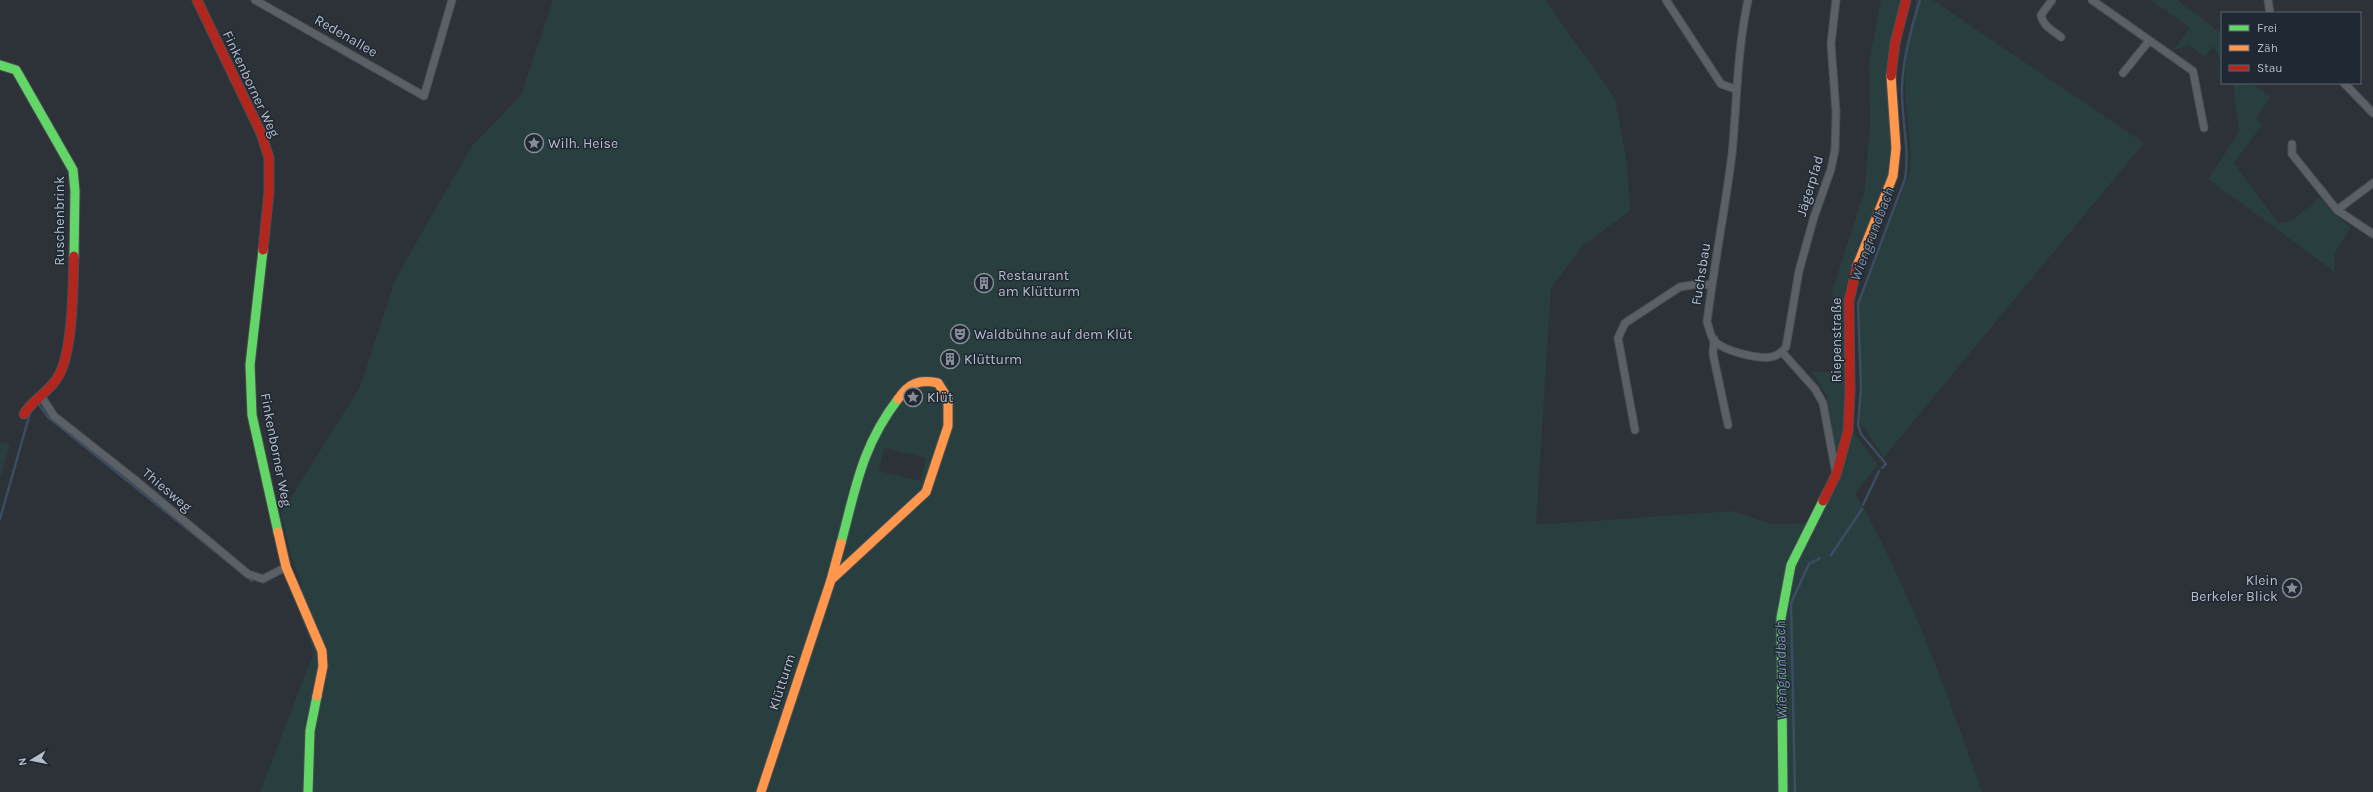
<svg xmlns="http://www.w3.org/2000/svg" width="2373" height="792" font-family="Karla,sans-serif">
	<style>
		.green { fill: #293e3f; fill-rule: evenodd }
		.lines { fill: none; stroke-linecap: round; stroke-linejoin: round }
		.stream { stroke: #3b4d62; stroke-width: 2.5 }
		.street-casing { stroke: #4a4e53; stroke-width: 9 }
		.fast-casing { stroke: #4a4e53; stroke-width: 11 }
		.slow-casing { stroke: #4a4e53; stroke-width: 11 }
		.jam-casing { stroke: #4a4e53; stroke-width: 11 }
		.street { stroke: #5b6067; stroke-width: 7 }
		.fast { stroke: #63d668; stroke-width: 9 }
		.slow { stroke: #ff974d; stroke-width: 9 }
		.jam { stroke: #b3261e; stroke-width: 9 }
		.labels { text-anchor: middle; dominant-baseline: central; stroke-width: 3; stroke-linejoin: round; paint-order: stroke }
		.street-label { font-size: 14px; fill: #b6bec9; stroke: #1f2833 }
		.poi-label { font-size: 14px; fill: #b6bec9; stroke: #1f2833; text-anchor: start }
		.water-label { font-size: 15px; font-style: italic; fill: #7991aa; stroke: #1f2833 }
	</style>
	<rect width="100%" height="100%" fill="#2c3238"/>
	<path class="green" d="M 553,0 L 1545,0 L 1615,98 L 1627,164 L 1630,211 L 1582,246 L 1551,288 L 1536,525 L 1733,511 L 1771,524 L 1814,523 L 1848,431 L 1854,433 L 1878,465 L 1855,493 C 1909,587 1946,690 1982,792 L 260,792 L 314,652 L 291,591 L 302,585 L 292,559 L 281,513 L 360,387 L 395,280 L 436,208 L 472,146 L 521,95 ZM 884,448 L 926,458 L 921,481 L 879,471 Z
		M 1881,0 L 1901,0 L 1890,45 L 1893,131 L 1890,174 L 1848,276 L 1844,298 L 1846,395 L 1842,432 L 1836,455 L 1827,396 L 1812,372 L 1839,372 L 1832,291 L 1865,189 L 1870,122 L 1869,61 Z
		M 1916,0 L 1933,0 L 2144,143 L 1884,457 L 1860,423 L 1859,303 L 1910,172 C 1912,144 1906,117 1905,89 C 1904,59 1912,29 1916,0 Z
		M 2151,0 L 2177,0 L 2222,34 L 2222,63 L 2213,46 L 2205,57 L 2189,45 L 2172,51 L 2190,28 Z
		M 2233,83 L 2252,83 L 2270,97 L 2256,118 L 2262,125 L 2234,163 L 2278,223 L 2292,221 L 2319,197 L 2333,213 L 2351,227 L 2334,254 L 2335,272 L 2208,179 L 2239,132 Z
		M 0,442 L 10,444 L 0,480 Z"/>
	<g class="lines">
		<path class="stream" d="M 37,402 L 48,417 L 252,581
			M 1882,468 L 1886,464 L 1861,434 L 1858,425 L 1861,387 L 1858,304 L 1905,179 C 1910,148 1901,118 1902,87 C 1903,57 1911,28 1920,0
			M 1863,505 L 1879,471
			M 0,519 L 30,413
			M 1831,555 L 1862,509
			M 1795,792 L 1791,603 L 1809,564 L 1820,558"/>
		<defs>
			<path id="street" d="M 255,0 L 424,96 L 452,0
				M 1666,0 L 1721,84 L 1735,89
				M 1748,0 C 1737,51 1737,102 1732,154 C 1725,210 1714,265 1707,322 C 1709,327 1710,334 1713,339 C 1721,351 1758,359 1771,357 C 1777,356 1782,352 1786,347 L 1799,271 L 1814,217 L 1831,169 L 1835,150 L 1836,112 L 1831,44 L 1836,0
				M 2052,0 L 2041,15 C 2043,26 2052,30 2061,37
				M 2092,0 L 2193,71 L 2204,128
				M 2268,0 L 2270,13
				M 2123,73 L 2149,41
				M 2344,83 L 2373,113
				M 2292,144 L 2292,154 L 2337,210 L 2373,234
				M 2337,210 L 2373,183
				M 1714,339 L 1713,354 L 1728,425
				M 1782,352 L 1815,389 L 1823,403 L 1836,474
				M 41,396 L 54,416 L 134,479 L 248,574 L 263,579 L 286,567
				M 1635,430 L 1618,338 L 1625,323 L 1680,287 L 1698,284 L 1711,285"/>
			<path id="fast" d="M 0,65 L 16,70 L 73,170 L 75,191 L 74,256
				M 263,250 L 250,365 L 252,415 L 278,532
				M 841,543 C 856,487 862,446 898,399
				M 308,792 L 310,731 L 317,696
				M 1783,792 L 1781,618 L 1791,565 L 1823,501"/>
			<path id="slow" d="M 1857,266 L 1893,176 L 1896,148 L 1891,76
				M 278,532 L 286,567 L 322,651 L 323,666 L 317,696
				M 831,580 L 926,492 L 948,426 L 948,399 L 938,383 C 919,379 909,383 898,399
				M 761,792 L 831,580 L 841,543"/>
			<path id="jam" d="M 197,0 L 261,133 L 269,158 L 269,192 L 263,250
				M 1891,76 L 1895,43 L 1906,0
				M 24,414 C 33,399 51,391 59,375 C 73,350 73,286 74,256
				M 1823,501 L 1836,475 L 1848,431 L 1850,391 L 1849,301 L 1857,266"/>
		</defs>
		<use href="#street" class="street-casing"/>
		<use href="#fast" class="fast-casing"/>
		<use href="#slow" class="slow-casing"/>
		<use href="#jam" class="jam-casing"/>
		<use href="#street" class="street"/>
		<use href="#fast" class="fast"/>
		<use href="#slow" class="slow"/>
		<use href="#jam" class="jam"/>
	</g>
	<defs>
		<symbol id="sight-ring" viewBox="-11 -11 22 22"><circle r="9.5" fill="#1f2833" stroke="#868d96" stroke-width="1.5"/><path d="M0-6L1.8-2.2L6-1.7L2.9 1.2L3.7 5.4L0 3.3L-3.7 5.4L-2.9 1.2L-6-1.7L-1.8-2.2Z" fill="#868d96"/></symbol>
		<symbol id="building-ring" viewBox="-11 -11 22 22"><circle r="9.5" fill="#1f2833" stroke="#868d96" stroke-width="1.5"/><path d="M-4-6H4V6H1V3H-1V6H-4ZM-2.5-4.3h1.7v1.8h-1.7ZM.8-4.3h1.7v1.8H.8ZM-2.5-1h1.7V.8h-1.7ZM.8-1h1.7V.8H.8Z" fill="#868d96"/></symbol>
		<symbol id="theatre-ring" viewBox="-11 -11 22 22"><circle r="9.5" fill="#1f2833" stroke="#868d96" stroke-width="1.5"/><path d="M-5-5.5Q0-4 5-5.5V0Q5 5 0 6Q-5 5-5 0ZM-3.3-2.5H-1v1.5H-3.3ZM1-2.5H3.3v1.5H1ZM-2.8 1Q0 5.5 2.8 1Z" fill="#868d96"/></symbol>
	</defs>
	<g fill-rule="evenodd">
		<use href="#sight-ring" x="523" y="132" width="22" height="22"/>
		<use href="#building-ring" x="973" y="272" width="22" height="22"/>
		<use href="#theatre-ring" x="949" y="323" width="22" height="22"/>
		<use href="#building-ring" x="939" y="348" width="22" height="22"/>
		<use href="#sight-ring" x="902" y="386" width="22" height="22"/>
		<use href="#sight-ring" x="2281" y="577" width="22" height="22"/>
	</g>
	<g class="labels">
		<g class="street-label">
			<text transform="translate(346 36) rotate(30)">Redenallee</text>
			<text transform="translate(251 84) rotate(65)">Finkenborner Weg</text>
			<text transform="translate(1810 186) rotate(-73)">Jägerpfad</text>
			<text transform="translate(59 221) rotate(-90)">Ruschenbrink</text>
			<text transform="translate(1701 274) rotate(-81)">Fuchsbau</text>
			<text transform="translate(1836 340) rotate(-90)">Riepenstraße</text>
			<text transform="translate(276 450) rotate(79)">Finkenborner Weg</text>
			<text transform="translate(167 490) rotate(40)">Thiesweg</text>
			<text transform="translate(782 682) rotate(-72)">Klütturm</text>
		</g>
		<g class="poi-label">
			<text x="548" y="143">Wilh. Heise</text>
			<text x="998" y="275">Restaurant<tspan x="998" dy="16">am Klütturm</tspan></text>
			<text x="974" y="334">Waldbühne auf dem Klüt</text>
			<text x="964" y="359">Klütturm</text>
			<text x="927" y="397">Klüt</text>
			<text x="2278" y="580" text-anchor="end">Klein<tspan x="2278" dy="16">Berkeler Blick</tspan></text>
		</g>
		<g class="water-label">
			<text transform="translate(1872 234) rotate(-69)">Wiengrundbach</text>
			<text transform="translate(1781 670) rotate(-91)">Wiengrundbach</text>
		</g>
	</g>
	<rect x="2221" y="12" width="140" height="72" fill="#1f2833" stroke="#5b646f"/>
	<rect x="2229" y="25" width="20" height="6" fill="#63d668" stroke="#5b646f"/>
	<text x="2257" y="32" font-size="12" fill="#b6bec9">Frei</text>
	<rect x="2229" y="45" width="20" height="6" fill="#ff974d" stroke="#5b646f"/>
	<text x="2257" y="52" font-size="12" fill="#b6bec9">Zäh</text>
	<rect x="2229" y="65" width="20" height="6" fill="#b3261e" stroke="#5b646f"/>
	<text x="2257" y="72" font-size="12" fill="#b6bec9">Stau</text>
	<g transform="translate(32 760) rotate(260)" stroke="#1f2833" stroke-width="3" paint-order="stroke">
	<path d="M0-3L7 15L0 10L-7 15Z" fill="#b6bec9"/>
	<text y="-6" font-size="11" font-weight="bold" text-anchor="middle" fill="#b6bec9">N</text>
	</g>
</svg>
